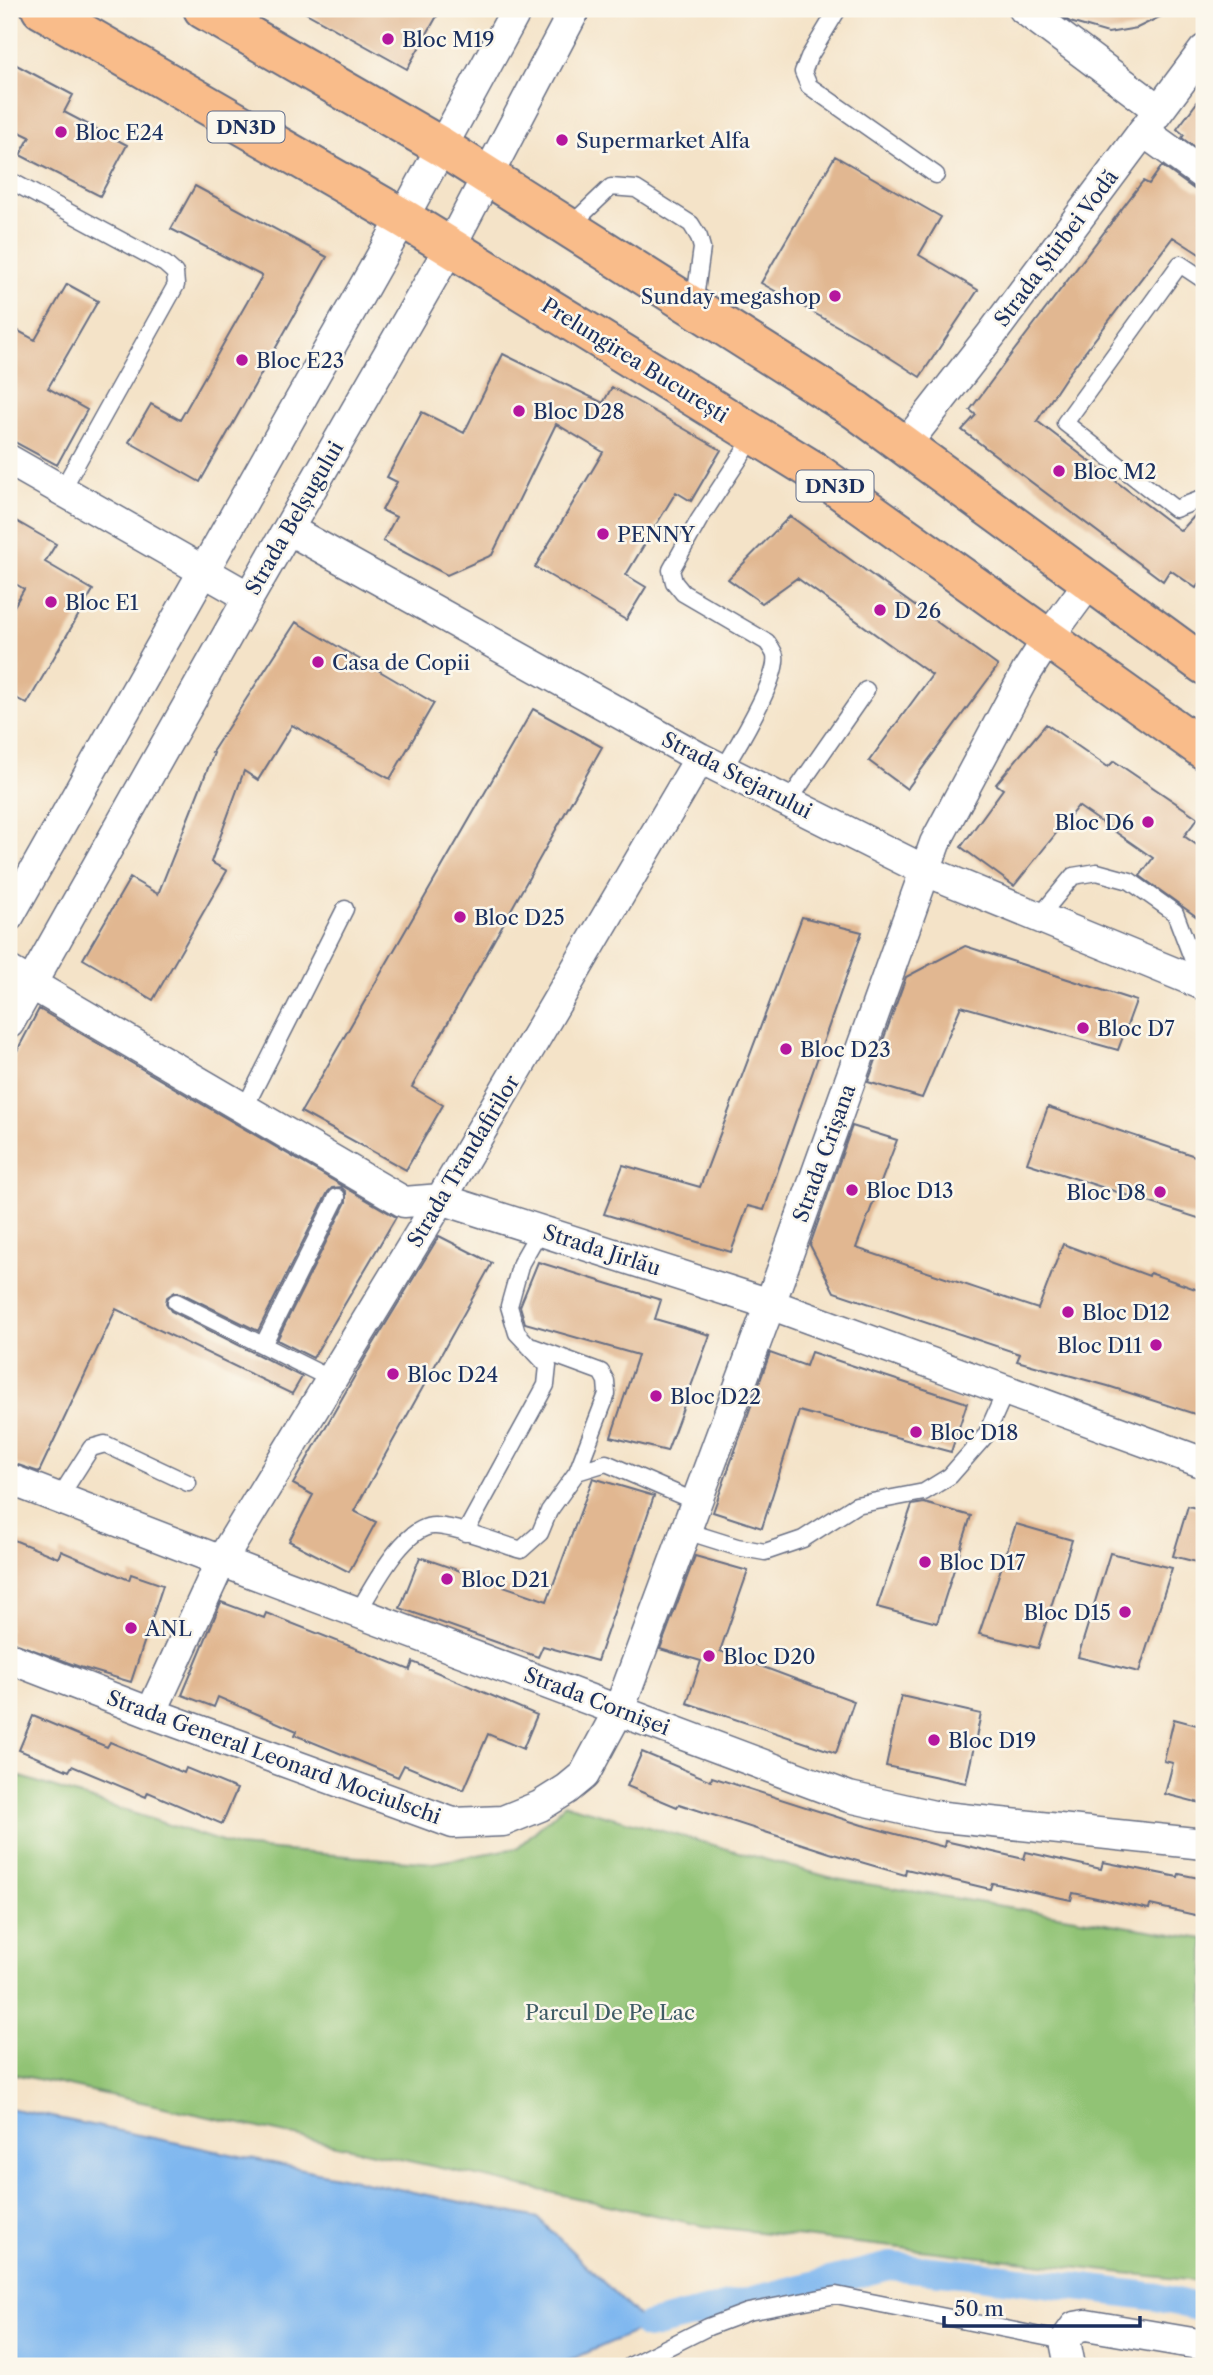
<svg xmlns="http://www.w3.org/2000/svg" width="1213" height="2375" font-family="'Libre Caslon Text',serif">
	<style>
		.green { fill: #91c374; stroke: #567969; stroke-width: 2 }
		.water { fill: #7fb7ef; stroke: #4d73a6; stroke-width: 2 }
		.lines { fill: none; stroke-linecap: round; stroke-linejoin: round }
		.canal { stroke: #7fb7ef; stroke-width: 28 }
		.building { fill: #e1b791 }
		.lane-casing { stroke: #676e83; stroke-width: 19 }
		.street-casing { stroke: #676e83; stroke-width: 33 }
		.primary-casing { stroke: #676e83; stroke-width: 42 }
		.lane { stroke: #fff; stroke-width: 16 }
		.street { stroke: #fff; stroke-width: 30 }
		.primary { stroke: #f9bc8a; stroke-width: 38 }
		.poi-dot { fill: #b5179e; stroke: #fbf7ec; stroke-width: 2.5 }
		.labels { text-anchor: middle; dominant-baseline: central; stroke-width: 5; stroke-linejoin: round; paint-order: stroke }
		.shield { fill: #fbf7ec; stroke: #5e6b89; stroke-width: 2 }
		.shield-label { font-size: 19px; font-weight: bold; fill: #1b2f5e }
		.poi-label { font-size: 21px; fill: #1b2f5e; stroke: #fbf7ec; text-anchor: start }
		.street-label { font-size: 21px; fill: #1b2f5e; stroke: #fbf7ec }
		.park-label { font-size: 21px; fill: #3e5b65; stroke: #fbf7ec }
	</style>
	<rect width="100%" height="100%" fill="#fbf7ec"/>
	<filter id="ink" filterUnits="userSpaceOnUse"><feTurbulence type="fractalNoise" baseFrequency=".0143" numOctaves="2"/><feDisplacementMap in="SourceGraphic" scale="14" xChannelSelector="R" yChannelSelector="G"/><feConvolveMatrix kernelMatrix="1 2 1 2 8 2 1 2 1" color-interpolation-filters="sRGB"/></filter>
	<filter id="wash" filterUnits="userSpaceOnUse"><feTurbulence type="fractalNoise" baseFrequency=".00686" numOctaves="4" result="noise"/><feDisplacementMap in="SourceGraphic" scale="28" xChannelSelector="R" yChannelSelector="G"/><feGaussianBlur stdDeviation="1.57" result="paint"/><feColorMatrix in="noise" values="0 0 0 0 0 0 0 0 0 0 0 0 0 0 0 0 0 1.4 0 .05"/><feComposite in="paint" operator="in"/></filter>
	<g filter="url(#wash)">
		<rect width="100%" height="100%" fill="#f4e3c8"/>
		<path class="green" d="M 9,1773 L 237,1847 L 433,1863 L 517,1848 L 565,1804 L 836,1879 L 1204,1939 L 1204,2282 L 704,2226 L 9,2073 Z"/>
		<path class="water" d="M 9,2108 L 538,2218 L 648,2326 L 557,2366 L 9,2366 Z"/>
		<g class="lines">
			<path class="canal" d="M 648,2326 L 890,2266 L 971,2274 L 1157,2297 L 1204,2309"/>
		</g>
		<g id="blocks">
			<path class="building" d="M 299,9 L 441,9 L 407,69 Z
				M 1053,9 L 1176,9 L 1137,28 L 1108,33 L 1070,22 Z
				M 9,61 L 73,95 L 64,112 L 127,145 L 100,196 L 20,155 L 30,137 L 9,127 Z
				M 1204,93 L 1204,154 L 1182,138 L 1184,135 L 1177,129 Z
				M 835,156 L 941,217 L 919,255 L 978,290 L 920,377 L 867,343 L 761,283 Z
				M 1162,166 L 1194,189 L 1204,192 L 1204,257 L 1173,237 L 1066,377 L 1037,421 L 1181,531 L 1198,512 L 1204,514 L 1204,576 L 1196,588 L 1170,570 L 1163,581 L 962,430 L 976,415 L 970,410 L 1010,356 L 1143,181 L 1149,184 Z
				M 195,186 L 327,257 L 200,482 L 129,442 L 151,404 L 180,420 L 262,276 L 171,229 Z
				M 67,284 L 98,301 L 48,388 L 87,410 L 57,465 L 9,439 L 9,326 L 35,340 Z
				M 503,354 L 603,403 L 612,387 L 721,450 L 691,501 L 676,492 L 626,575 L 646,587 L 626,620 L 535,567 L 603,452 L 556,424 L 492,555 L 447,575 L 383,541 L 396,517 L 382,510 L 397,482 L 387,477 L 422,412 L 464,433 Z
				M 790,516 L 998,666 L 907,789 L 869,761 L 932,675 L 797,578 L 762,603 L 728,579 Z
				M 9,517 L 56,544 L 45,562 L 93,590 L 27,704 L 9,694 L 9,615 L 24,589 L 9,580 Z
				M 296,622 L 434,703 L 390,779 L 292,725 L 258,780 L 244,771 L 211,862 L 227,871 L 153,1000 L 83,959 L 130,878 L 158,894 L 214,753 L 212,752 Z
				M 533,709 L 602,747 L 412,1087 L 443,1105 L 406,1170 L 301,1112 Z
				M 1046,724 L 1108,767 L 1114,761 L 1198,818 L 1184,836 L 1204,850 L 1204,922 L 1140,876 L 1153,858 L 1078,806 L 1014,886 L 961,847 L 1003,789 L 996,784 Z
				M 802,917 L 862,932 L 764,1210 L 748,1206 L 731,1252 L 604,1214 L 623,1165 L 700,1187 Z
				M 965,946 L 1136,1001 L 1118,1050 L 961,1006 L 922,1098 L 868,1082 L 906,977 Z
				M 39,1009 L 396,1217 L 313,1358 L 277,1340 L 346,1202 L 346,1192 L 341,1187 L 332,1188 L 328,1192 L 258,1331 L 181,1293 L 175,1292 L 167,1297 L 166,1303 L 171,1311 L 302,1377 L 292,1394 L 116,1309 L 39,1472 L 9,1462 L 9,1066 Z
				M 1048,1107 L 1204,1159 L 1204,1220 L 1027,1163 Z
				M 852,1126 L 897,1140 L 856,1248 L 1038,1309 L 1063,1244 L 1149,1276 L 1150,1273 L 1204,1292 L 1204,1417 L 1108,1386 L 1017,1361 L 1020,1354 L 834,1292 L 810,1245 Z
				M 439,1236 L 492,1263 L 354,1511 L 376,1522 L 349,1572 L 289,1541 L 313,1495 L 293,1484 L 365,1358 Z
				M 538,1262 L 661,1300 L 655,1319 L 710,1335 L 667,1451 L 611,1437 L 638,1355 L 525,1323 L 520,1306 Z
				M 811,1352 L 967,1403 L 951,1452 L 799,1411 L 762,1528 L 713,1512 L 770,1353 L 806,1366 Z
				M 593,1478 L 654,1496 L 597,1661 L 543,1646 L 538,1657 L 400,1608 L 420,1557 L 547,1601 Z
				M 924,1503 L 971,1516 L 937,1623 L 877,1607 L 912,1505 Z
				M 1188,1506 L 1204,1510 L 1204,1564 L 1173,1556 Z
				M 1016,1524 L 1072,1540 L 1038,1648 L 979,1634 Z
				M 9,1538 L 58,1558 L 61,1551 L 129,1580 L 131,1574 L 163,1585 L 131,1682 L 80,1667 L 9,1641 Z
				M 1110,1553 L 1172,1568 L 1139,1672 L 1078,1657 Z
				M 695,1556 L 748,1571 L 720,1651 L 854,1701 L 836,1753 L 687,1703 L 701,1661 L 660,1649 Z
				M 221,1602 L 264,1618 L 266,1613 L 410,1670 L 413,1662 L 537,1715 L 523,1749 L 488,1734 L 464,1790 L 404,1765 L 398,1777 L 295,1735 L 297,1731 L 218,1697 L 214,1707 L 182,1695 Z
				M 901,1696 L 981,1714 L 966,1783 L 886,1766 Z
				M 33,1716 L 107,1747 L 110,1742 L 184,1773 L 186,1768 L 237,1789 L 222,1824 L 148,1792 L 146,1797 L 72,1766 L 69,1771 L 19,1750 Z
				M 1174,1719 L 1204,1727 L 1204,1804 L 1165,1794 L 1173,1763 L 1164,1761 Z
				M 642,1752 L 711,1781 L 712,1777 L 862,1825 L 944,1847 L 945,1841 L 1024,1859 L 1026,1852 L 1101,1869 L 1103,1862 L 1178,1877 L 1179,1874 L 1204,1879 L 1204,1917 L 1150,1905 L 1149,1909 L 1073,1893 L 1071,1900 L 992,1883 L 990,1889 L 906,1869 L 905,1875 L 830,1853 L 679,1804 L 677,1807 L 627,1786 Z"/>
		</g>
	</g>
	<g filter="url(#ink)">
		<use href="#blocks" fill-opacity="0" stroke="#676e83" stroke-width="2"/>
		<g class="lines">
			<defs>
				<path id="lane" d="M 838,9 L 809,57 L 803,72 L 809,86 L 936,175
					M 9,180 L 165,264 L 175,273 L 176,285 L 62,490
					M 569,227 L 611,187 L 636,189 L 691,224 L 699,237 L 702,248 L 694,306
					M 1204,280 L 1180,264 L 1065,423 L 1175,509 L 1199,500 L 1204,504
					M 723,769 C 736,749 779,677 775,656 C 774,651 770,647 767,642 L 683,593 L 674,582 L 671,570 L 699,520 L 755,435
					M 788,802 L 866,690
					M 1039,917 L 1073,876 L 1097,872 L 1130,881 L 1175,913 L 1202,984
					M 245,1107 L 345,909
					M 176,1302 L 331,1379
					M 263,1345 L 337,1197
					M 533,1347 L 601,1372 L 606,1381 L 607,1394 L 577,1472
					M 59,1498 L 91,1448 L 105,1444 L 188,1483
					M 686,1531 L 737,1547 L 765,1552 L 803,1539 L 856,1505 L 924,1492 L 950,1476 L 986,1435 L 1006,1390
					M 465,1533 L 546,1385 L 548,1366 L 517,1333 L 509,1306 L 521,1263 L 540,1230
					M 358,1612 C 372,1589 405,1523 436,1526 C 458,1527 499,1543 521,1550 L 540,1533 L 549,1511 L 577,1472 L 606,1463 L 696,1502
					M 630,2366 L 708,2327 L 748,2312 L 836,2295 L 1065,2341"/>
				<path id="street" d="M 1024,9 L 1159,110
					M 1143,131 L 1204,175
					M 906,444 L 991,335 L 1204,50
					M 9,460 L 249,597
					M 288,529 L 700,758 L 924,870 L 1204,985
					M 9,916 L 403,218 L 517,9
					M 9,971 L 404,1202 L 441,1199 L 770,1304 L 1204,1463
					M 9,1023 L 249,597 L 450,247 L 575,9
					M 9,1479 L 250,1572 L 849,1797 L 934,1816 L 1204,1844
					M 9,1658 L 151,1713 L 453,1823 L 503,1821 L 540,1806 L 567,1789 L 584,1775 L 619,1710 L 770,1304 L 935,843 L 1026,673 L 1049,637 L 1091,580
					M 151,1713 L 221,1561 L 441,1199 L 700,758
					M 1070,2366 L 1065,2341 L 1075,2327 L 1086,2325 L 1204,2345"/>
				<path id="primary" d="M 41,9 L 403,218 L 814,471 L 1204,750
					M 203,9 L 442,147 L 856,410 L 1204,665"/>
			</defs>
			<use href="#lane" class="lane-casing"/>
			<use href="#street" class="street-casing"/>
			<use href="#primary" class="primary-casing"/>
			<use href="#lane" class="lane"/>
			<use href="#street" class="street"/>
			<use href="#primary" class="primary"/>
		</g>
	</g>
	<g class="poi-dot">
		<circle cx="388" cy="39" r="7"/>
		<circle cx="61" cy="132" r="7"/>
		<circle cx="562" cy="140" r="7"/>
		<circle cx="835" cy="296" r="7"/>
		<circle cx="242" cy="360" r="7"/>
		<circle cx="519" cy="411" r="7"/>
		<circle cx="1059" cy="471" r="7"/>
		<circle cx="603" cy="534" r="7"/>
		<circle cx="51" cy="602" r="7"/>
		<circle cx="880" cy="610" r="7"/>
		<circle cx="318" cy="662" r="7"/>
		<circle cx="1148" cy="822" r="7"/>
		<circle cx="460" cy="917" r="7"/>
		<circle cx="1083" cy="1028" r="7"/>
		<circle cx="786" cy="1049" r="7"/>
		<circle cx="852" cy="1190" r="7"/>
		<circle cx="1160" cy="1192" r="7"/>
		<circle cx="1068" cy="1312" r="7"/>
		<circle cx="1156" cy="1345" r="7"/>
		<circle cx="393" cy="1374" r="7"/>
		<circle cx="656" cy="1396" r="7"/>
		<circle cx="916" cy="1432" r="7"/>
		<circle cx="925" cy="1562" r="7"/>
		<circle cx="447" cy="1579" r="7"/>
		<circle cx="1125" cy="1612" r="7"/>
		<circle cx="131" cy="1628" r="7"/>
		<circle cx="709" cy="1656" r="7"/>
		<circle cx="934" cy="1740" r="7"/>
	</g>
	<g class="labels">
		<g class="shield">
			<rect x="207.5" y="111.5" width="77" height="31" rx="5"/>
			<rect x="796.5" y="470.5" width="77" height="31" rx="5"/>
		</g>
		<g class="shield-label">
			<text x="246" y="127">DN3D</text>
			<text x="835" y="486">DN3D</text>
		</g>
		<g class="poi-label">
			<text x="402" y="39">Bloc M19</text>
			<text x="75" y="132">Bloc E24</text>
			<text x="576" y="140">Supermarket Alfa</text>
			<text x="821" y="296" text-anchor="end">Sunday megashop</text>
			<text x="256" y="360">Bloc E23</text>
			<text x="533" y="411">Bloc D28</text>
			<text x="1073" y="471">Bloc M2</text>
			<text x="617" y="534">PENNY</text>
			<text x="65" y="602">Bloc E1</text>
			<text x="894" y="610">D 26</text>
			<text x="332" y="662">Casa de Copii</text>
			<text x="1134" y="822" text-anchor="end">Bloc D6</text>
			<text x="474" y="917">Bloc D25</text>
			<text x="1097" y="1028">Bloc D7</text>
			<text x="800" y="1049">Bloc D23</text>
			<text x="866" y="1190">Bloc D13</text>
			<text x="1146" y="1192" text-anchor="end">Bloc D8</text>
			<text x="1082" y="1312">Bloc D12</text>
			<text x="1142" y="1345" text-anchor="end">Bloc D11</text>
			<text x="407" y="1374">Bloc D24</text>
			<text x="670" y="1396">Bloc D22</text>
			<text x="930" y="1432">Bloc D18</text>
			<text x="939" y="1562">Bloc D17</text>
			<text x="461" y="1579">Bloc D21</text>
			<text x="1111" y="1612" text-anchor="end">Bloc D15</text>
			<text x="145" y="1628">ANL</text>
			<text x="723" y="1656">Bloc D20</text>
			<text x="948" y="1740">Bloc D19</text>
		</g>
		<g class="street-label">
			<text transform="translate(1056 248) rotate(-53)">Strada Știrbei Vodă</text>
			<text transform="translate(635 360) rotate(32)">Prelungirea București</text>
			<text transform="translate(294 518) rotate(-60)">Strada Belșugului</text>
			<text transform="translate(737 775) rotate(27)">Strada Stejarului</text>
			<text transform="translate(824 1153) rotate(-70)">Strada Crișana</text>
			<text transform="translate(463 1161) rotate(-59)">Strada Trandafirilor</text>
			<text transform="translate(602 1250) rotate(18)">Strada Jirlău</text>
			<text transform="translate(597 1701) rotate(21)">Strada Cornișei</text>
			<text transform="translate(274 1757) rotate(20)">Strada General Leonard Mociulschi</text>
		</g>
		<g class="park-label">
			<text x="610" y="2012">Parcul De Pe Lac</text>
		</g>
	</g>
	<rect width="1213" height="2375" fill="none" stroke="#fbf7ec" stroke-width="35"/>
	<path d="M944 2316v10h196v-10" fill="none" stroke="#1b2f5e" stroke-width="3.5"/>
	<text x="954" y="2316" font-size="21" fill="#1b2f5e" stroke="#fbf7ec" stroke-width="5" paint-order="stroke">50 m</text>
</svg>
